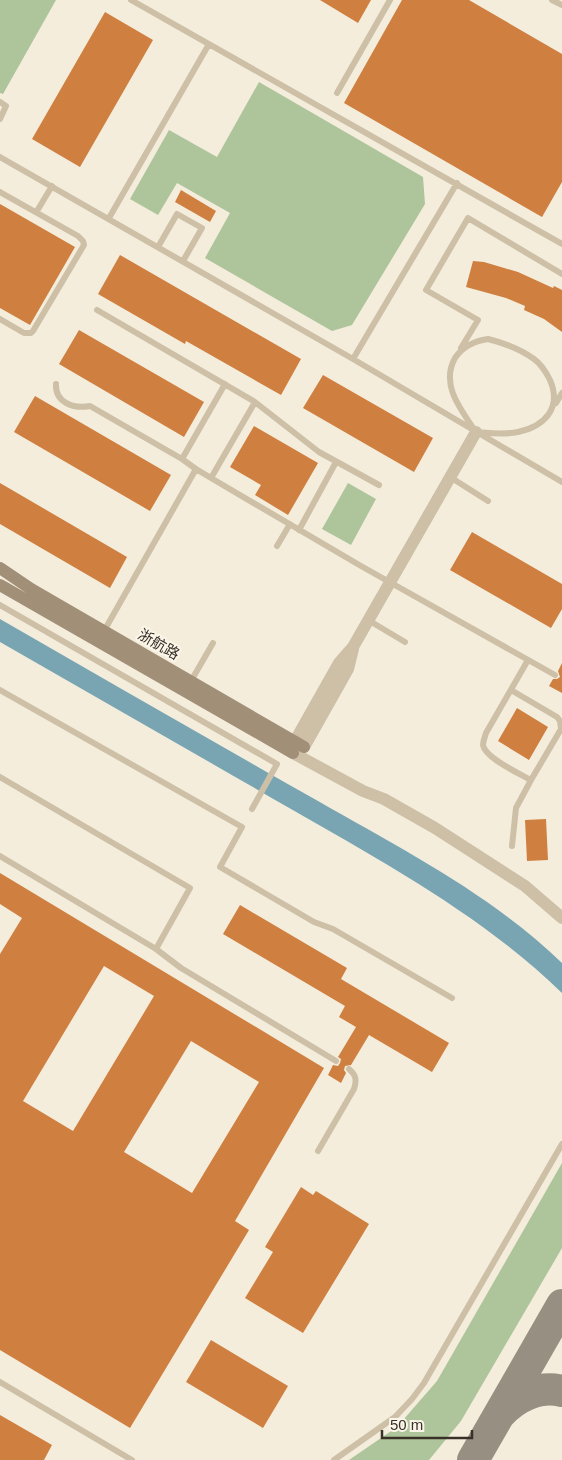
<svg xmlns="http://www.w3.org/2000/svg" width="562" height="1460" font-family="Helvetica,'Noto Sans SC',sans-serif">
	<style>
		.green { fill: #aec49b }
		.water { fill: #79a5b3 }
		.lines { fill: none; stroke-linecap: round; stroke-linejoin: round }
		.taxiway { stroke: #968f82; stroke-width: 32 }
		.building { fill: #cf7f3f; fill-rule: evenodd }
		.lane { stroke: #cdc0a7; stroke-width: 6 }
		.street { stroke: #cdc0a7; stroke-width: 12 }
		.secondary { stroke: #a18f78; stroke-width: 12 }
		.labels { text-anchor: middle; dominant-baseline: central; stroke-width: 4; stroke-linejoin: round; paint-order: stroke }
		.street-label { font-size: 15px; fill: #393128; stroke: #fbf6e9 }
	</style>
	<rect width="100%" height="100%" fill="#f4eddc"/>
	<path class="green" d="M 0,0 L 56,0 L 3,94 L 0,93 Z
		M 259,82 L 423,177 L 425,204 L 352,325 L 332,331 L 205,258 L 230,213 L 177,183 L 158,215 L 130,199 L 169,130 L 217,157 Z
		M 348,483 L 376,499 L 351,545 L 322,529 Z
		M 562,1163 L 562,1248 L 461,1421 L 429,1460 L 349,1460 L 397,1427 L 437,1381 Z"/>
	<path class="water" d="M 0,619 C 106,680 212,741 318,801 C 402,849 492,895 562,963 L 562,993 C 484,917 385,863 291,809 C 194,753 97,698 0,642 Z"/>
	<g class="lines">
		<path class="taxiway" d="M 500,1414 C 515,1397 540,1385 562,1391
			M 473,1460 L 562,1305"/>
	</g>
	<path class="building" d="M 320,0 L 371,0 L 358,23 Z
		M 402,0 L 469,0 L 562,54 L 562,182 L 542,217 L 344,103 Z
		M 105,12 L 153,40 L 80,167 L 32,139 Z
		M 181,190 L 216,211 L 210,222 L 175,202 Z
		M 0,204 L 75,247 L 30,325 L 0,308 Z
		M 120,255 L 301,359 L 281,395 L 186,341 L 185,344 L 98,294 Z
		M 473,261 L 484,262 L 518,272 L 553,288 L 554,286 L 562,290 L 562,332 L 544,319 L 524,310 L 525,306 L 506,298 L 466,287 Z
		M 79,330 L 204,402 L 184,437 L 59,364 Z
		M 323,375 L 433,438 L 414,472 L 303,408 Z
		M 35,396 L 171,475 L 150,511 L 14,432 Z
		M 254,426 L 318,463 L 288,515 L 255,495 L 261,485 L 230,467 Z
		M 0,483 L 127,557 L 110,588 L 0,524 Z
		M 472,532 L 562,584 L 562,609 L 551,628 L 450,570 Z
		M 562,663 L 562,693 L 549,686 L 553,679 L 557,679 L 560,677 L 558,671 Z
		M 517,708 L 548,727 L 529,760 L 498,741 Z
		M 546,819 L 548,860 L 527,861 L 525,820 Z
		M 0,873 L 324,1068 L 235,1221 L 249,1230 L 130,1428 L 0,1350 L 0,954 L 22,918 L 0,904 ZM 104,966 L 154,996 L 73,1131 L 23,1101 ZM 191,1041 L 259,1082 L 192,1193 L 124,1152 Z
		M 240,905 L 347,968 L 341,979 L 449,1043 L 432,1072 L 369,1035 L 351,1065 L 345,1066 L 344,1070 L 346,1073 L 341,1083 L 328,1075 L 333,1065 L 338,1066 L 340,1063 L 341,1059 L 338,1057 L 356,1027 L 339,1017 L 345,1006 L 223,934 Z
		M 301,1187 L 313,1195 L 316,1191 L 369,1224 L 303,1333 L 245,1298 L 273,1252 L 265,1247 Z
		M 211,1340 L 288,1386 L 263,1428 L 186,1382 Z
		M 0,1415 L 52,1445 L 44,1460 L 0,1460 Z"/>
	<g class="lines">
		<path class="lane" d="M 131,0 L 562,244
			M 552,0 L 562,5
			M 337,93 L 390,0
			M 0,102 L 6,106 L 0,119
			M 0,157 L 353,359 L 562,482
			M 0,192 L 78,236 L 83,241 L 84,245 L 33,331 L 31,333 L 24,333 L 0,319
			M 37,211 L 52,186
			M 109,218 L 209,44
			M 158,247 L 177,214 L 202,228 L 183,261
			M 97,310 L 255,402 L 319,452 L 379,485
			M 488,339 C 504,343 520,349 534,359 C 541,364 546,372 550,380 C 562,408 545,426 518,432 C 505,435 490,433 476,432 C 461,410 440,385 455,358 C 463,346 474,341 488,339 Z
			M 461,348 L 478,320 L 426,290 L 468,218 L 562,274
			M 353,359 L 457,183
			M 56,384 C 55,403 74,409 90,406 L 182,459
			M 556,403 L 562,393
			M 196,469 L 211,478 L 255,402
			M 450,477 L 488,501
			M 211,478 L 361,566 L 555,675
			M 299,530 L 336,462
			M 277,546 L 290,524
			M 0,605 L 277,764 L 252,809
			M 368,620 L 405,642
			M 104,631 L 196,469 L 182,459 L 225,384
			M 191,681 L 213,643
			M 0,690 L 242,827 L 220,867 L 314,922 L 333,929 L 452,998
			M 511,690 L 557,717 L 560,721 L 561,729 L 531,780 C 520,774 485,758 483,745 C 483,741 485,737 486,733 L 528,660
			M 0,777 L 190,888 L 156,949
			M 512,846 L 516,808 L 531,780
			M 0,856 L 156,949 L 181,968 L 336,1061
			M 318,1151 L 354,1089 C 357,1080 356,1075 349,1069
			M 0,1382 L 132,1460
			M 334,1460 L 395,1417 L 412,1399 L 424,1383 L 562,1144"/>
		<path class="street" d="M 294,751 L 295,741 L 339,663 L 353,647 L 476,432
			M 295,752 L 304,747 L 348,669 L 353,649
			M 293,753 L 363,791 L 384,799 L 435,828 L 525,886 L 562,918"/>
		<path class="secondary" d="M 0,568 L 31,589 L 304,747
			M 0,585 L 293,753"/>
	</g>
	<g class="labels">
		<g class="street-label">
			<text transform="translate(159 644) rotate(30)">浙航路</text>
		</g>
	</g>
	<path d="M382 1430v8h90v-8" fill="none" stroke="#393128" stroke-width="2.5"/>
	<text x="390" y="1430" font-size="15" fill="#393128" stroke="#fbf6e9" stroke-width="4" paint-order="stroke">50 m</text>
</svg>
